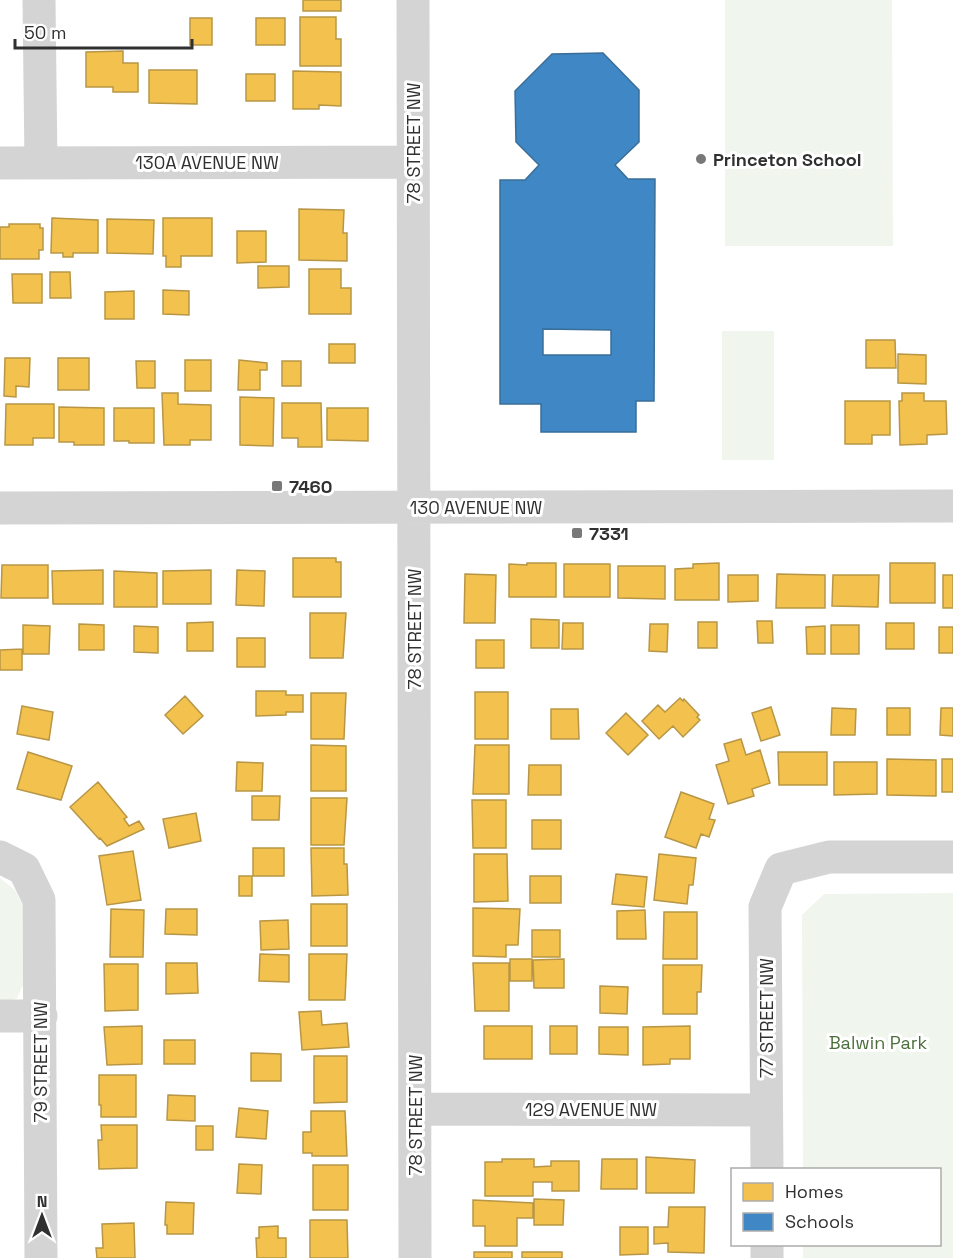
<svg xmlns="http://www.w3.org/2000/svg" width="953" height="1258" font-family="'Space Grotesk',sans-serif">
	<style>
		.green { fill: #f0f6ed }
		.homes { fill: #f2c14e; stroke: #b89645; stroke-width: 1.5 }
		.schools { fill: #3f88c5; stroke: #3a6e98; stroke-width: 1.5; fill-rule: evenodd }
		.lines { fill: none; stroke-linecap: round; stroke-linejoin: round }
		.minor { stroke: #d4d4d4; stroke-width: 33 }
		.poi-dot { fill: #787878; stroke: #fff; stroke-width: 2 }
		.labels { text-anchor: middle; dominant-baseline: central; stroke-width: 6; stroke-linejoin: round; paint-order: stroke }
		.street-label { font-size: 18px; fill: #303030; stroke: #fff }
		.poi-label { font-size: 18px; font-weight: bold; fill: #303030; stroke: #fff; text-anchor: start }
		.park-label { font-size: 18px; fill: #4c6e3c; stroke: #fff }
	</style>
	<rect width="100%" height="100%" fill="#fff"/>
	<path class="green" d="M 725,0 L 892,0 L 893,246 L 725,246 Z
		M 722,331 L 774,331 L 774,460 L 722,460 Z
		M 0,878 L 15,890 L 22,904 L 23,985 L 17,998 L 3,1005 L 0,1005 Z
		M 953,893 L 953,1258 L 803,1258 L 803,1245 L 940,1244 L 940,1170 L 803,1169 L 802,915 L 824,894 Z"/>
	<path class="homes" d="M 303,0 L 341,0 L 341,11 L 303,11 Z
		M 300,17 L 336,17 L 336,39 L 341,39 L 341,66 L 300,66 Z
		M 190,18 L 212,18 L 212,45 L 190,45 Z
		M 256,18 L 285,18 L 285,45 L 256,45 Z
		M 123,51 L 123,63 L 138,63 L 138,92 L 113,92 L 113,87 L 86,87 L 86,52 Z
		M 149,70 L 197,70 L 197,104 L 149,103 Z
		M 293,71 L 341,72 L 341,106 L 319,105 L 319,109 L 293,109 Z
		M 246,74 L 275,74 L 275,101 L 246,101 Z
		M 299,209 L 344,210 L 343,233 L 347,233 L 347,261 L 299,260 Z
		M 52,218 L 98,220 L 98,253 L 73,253 L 73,257 L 63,257 L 63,253 L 51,253 Z
		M 163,218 L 212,218 L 212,256 L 181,256 L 181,267 L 166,267 L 166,256 L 163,256 Z
		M 107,219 L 154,220 L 153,254 L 107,253 Z
		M 9,224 L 40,224 L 40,228 L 43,228 L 43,250 L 39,250 L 39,259 L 0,259 L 0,227 L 9,227 Z
		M 237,231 L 266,231 L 266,262 L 237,263 Z
		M 258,266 L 289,266 L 289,287 L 258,288 Z
		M 309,269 L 341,269 L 341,288 L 351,288 L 351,314 L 309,314 Z
		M 50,272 L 70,272 L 71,298 L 50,298 Z
		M 12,274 L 42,274 L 42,303 L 13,303 Z
		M 163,290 L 189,291 L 189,315 L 163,314 Z
		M 134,291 L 134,319 L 105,319 L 105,292 Z
		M 866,340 L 895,340 L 896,368 L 866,368 Z
		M 329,344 L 355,344 L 355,363 L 329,363 Z
		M 898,354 L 926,355 L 926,384 L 898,383 Z
		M 5,358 L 30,358 L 29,387 L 16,386 L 16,397 L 4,396 Z
		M 58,358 L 89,358 L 89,390 L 58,390 Z
		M 185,360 L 211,360 L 211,391 L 185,391 Z
		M 239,360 L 267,363 L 267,370 L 260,370 L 260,390 L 238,390 Z
		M 136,361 L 155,361 L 155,388 L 137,388 Z
		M 282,361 L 301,361 L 301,386 L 282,386 Z
		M 162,393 L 178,393 L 178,404 L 211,405 L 211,440 L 190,440 L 190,445 L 164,445 Z
		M 902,393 L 924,393 L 924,401 L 946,401 L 947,434 L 927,435 L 927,444 L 900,445 L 899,401 L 902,401 Z
		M 240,397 L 274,398 L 273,446 L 240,445 Z
		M 845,401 L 890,401 L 890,435 L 872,435 L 872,444 L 845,444 Z
		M 282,403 L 321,403 L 322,447 L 298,447 L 298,438 L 282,438 Z
		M 6,404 L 54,404 L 54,438 L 33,438 L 33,445 L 5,445 Z
		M 59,407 L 104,408 L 104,445 L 74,445 L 74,442 L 59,442 Z
		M 114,408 L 154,408 L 154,443 L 129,443 L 129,441 L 114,441 Z
		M 327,408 L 368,408 L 368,441 L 327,440 Z
		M 293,558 L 336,558 L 336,562 L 341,562 L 341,597 L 293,597 Z
		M 527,563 L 556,563 L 556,597 L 509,597 L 509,564 L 527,565 Z
		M 719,563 L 719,600 L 675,600 L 675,569 L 693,568 L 693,564 Z
		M 890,563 L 935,563 L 935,603 L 890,603 Z
		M 564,564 L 610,564 L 610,597 L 564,597 Z
		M 2,565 L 48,565 L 48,598 L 1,598 Z
		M 618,566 L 665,566 L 665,599 L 618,598 Z
		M 103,570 L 103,604 L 53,604 L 52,571 Z
		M 211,570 L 211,604 L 163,604 L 163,571 Z
		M 237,570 L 265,571 L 264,606 L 236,605 Z
		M 114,571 L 157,573 L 157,607 L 114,607 Z
		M 465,574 L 496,575 L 495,623 L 464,623 Z
		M 777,574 L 825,575 L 825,608 L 776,608 Z
		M 728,575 L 758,575 L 758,601 L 728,602 Z
		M 833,575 L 879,575 L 878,607 L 832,606 Z
		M 943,575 L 953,575 L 953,608 L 943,608 Z
		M 310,613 L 346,613 L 343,658 L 310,658 Z
		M 531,619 L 559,620 L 559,648 L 531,648 Z
		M 757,621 L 772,621 L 773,643 L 758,643 Z
		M 213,622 L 213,651 L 187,651 L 187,623 Z
		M 698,622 L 717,622 L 717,648 L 698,648 Z
		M 563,623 L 583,623 L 583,649 L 562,649 Z
		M 886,623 L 914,623 L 914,649 L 886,649 Z
		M 79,624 L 104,625 L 104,650 L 79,650 Z
		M 650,624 L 668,624 L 667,652 L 649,651 Z
		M 23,625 L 50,626 L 49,654 L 23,654 Z
		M 831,625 L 859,625 L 859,654 L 831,654 Z
		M 134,626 L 158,627 L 158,653 L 134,652 Z
		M 825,626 L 825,654 L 807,654 L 806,627 Z
		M 939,627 L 953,627 L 953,653 L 939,653 Z
		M 237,638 L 265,638 L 265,667 L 237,667 Z
		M 476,640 L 504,640 L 504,668 L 476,668 Z
		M 22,649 L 22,670 L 0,670 L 0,650 Z
		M 256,691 L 286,691 L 286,695 L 303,695 L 303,712 L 286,712 L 286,715 L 256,716 Z
		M 475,692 L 508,692 L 508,739 L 475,739 Z
		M 311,693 L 346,693 L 344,739 L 311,739 Z
		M 185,696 L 203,716 L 183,734 L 165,715 Z
		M 680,698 L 683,701 L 684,699 L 699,715 L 697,717 L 700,720 L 683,737 L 673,726 L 659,739 L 642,721 L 658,705 L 665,712 Z
		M 22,706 L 53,712 L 49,740 L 17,734 Z
		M 771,707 L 780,735 L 761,741 L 752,713 Z
		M 832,708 L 856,709 L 855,735 L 831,735 Z
		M 887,708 L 910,708 L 910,735 L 887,735 Z
		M 941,708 L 953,708 L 953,736 L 940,735 Z
		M 551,709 L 578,709 L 579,739 L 551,739 Z
		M 626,713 L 648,735 L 628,755 L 606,733 Z
		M 741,739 L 746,755 L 760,750 L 770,783 L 752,789 L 754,796 L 728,804 L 716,765 L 729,761 L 724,744 Z
		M 311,745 L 346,746 L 346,791 L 311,791 Z
		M 475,745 L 509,745 L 509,794 L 473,794 Z
		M 28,752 L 72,766 L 61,800 L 17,789 Z
		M 778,752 L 827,752 L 827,785 L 779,785 Z
		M 887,759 L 936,760 L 936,796 L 887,795 Z
		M 942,759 L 953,759 L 953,792 L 942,792 Z
		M 237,762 L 263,763 L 262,791 L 236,791 Z
		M 834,762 L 877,762 L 877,794 L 834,795 Z
		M 529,765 L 561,765 L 561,795 L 528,795 Z
		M 98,782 L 127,817 L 124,819 L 129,826 L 139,821 L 144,829 L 107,846 L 100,838 L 99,839 L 70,807 Z
		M 681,792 L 714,804 L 709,819 L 715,820 L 709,837 L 701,834 L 696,848 L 665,837 Z
		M 252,796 L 280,796 L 279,820 L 252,820 Z
		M 311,798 L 347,798 L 344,845 L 311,845 Z
		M 472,800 L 506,800 L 506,848 L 473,848 Z
		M 196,813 L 201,841 L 169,848 L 163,819 Z
		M 532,820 L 561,820 L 561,849 L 532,849 Z
		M 253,848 L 284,848 L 284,876 L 253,876 Z
		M 311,848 L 344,848 L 344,864 L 347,864 L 348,895 L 312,896 Z
		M 133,851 L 141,900 L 107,905 L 99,856 Z
		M 474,854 L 507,854 L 508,901 L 474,902 Z
		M 659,854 L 696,858 L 693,885 L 689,885 L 687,904 L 654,900 Z
		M 616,874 L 647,877 L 644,907 L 612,904 Z
		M 239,876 L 252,876 L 252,896 L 239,896 Z
		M 530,876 L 561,876 L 561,903 L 530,903 Z
		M 311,904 L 347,904 L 347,946 L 311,946 Z
		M 473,908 L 520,909 L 518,945 L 506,945 L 506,957 L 473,956 Z
		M 111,909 L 144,910 L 143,957 L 110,957 Z
		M 166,909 L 197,909 L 197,935 L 165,934 Z
		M 645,910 L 646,939 L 617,939 L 617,911 Z
		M 664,912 L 697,912 L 697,959 L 663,959 Z
		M 288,920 L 289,949 L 261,950 L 260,921 Z
		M 532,930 L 560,930 L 560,957 L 532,957 Z
		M 260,954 L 289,955 L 289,982 L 259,981 Z
		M 309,954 L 347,954 L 345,1000 L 309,1000 Z
		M 510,959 L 532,959 L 532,981 L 510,981 Z
		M 564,959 L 564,988 L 534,988 L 533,960 Z
		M 166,963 L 197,963 L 198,993 L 166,994 Z
		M 473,963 L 509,963 L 509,1011 L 475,1011 Z
		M 104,964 L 138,964 L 138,1010 L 105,1011 Z
		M 663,965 L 702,965 L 701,992 L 697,992 L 697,1014 L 663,1014 Z
		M 600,986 L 628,987 L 627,1014 L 600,1013 Z
		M 321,1011 L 322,1025 L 347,1023 L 349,1047 L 302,1050 L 299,1012 Z
		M 142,1026 L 142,1064 L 107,1065 L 104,1027 Z
		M 484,1026 L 532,1026 L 532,1059 L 484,1059 Z
		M 550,1026 L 577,1026 L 577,1054 L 550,1054 Z
		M 690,1026 L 690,1059 L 670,1059 L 670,1064 L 643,1065 L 643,1027 Z
		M 599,1027 L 628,1027 L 628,1055 L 599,1054 Z
		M 164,1040 L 195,1040 L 195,1064 L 164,1064 Z
		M 251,1053 L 281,1054 L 281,1081 L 251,1081 Z
		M 314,1056 L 347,1056 L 347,1102 L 314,1103 Z
		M 99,1075 L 136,1075 L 136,1117 L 101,1117 L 101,1105 L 99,1105 Z
		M 168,1095 L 195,1096 L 195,1121 L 167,1120 Z
		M 239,1108 L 268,1111 L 266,1139 L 236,1137 Z
		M 311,1111 L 345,1111 L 347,1156 L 312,1156 L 312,1153 L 303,1153 L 303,1132 L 311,1132 Z
		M 101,1125 L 137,1125 L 137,1168 L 99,1169 L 98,1140 L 102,1140 Z
		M 196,1126 L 213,1126 L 213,1150 L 196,1150 Z
		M 646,1157 L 695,1160 L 694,1193 L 646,1193 Z
		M 502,1159 L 534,1159 L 534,1167 L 551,1166 L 551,1161 L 579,1161 L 579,1191 L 552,1191 L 552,1182 L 533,1182 L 533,1196 L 485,1196 L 485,1162 L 502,1162 Z
		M 602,1159 L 637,1159 L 637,1189 L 601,1189 Z
		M 239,1164 L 262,1165 L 261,1194 L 237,1193 Z
		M 313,1165 L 348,1165 L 348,1210 L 313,1210 Z
		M 534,1199 L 564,1200 L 563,1225 L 534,1225 Z
		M 473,1200 L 533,1203 L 533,1218 L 517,1218 L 517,1246 L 485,1246 L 485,1226 L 473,1226 Z
		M 166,1202 L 194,1203 L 193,1234 L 167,1234 L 167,1225 L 165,1225 Z
		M 669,1207 L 705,1207 L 704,1253 L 668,1252 L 668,1243 L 654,1244 L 654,1227 L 668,1227 Z
		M 310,1220 L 347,1220 L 348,1258 L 310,1258 Z
		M 134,1223 L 135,1258 L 97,1258 L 96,1248 L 103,1248 L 102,1224 Z
		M 278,1226 L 278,1238 L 286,1238 L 286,1258 L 257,1258 L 256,1238 L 259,1238 L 259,1227 Z
		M 620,1227 L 648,1227 L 648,1254 L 620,1255 Z
		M 474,1252 L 512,1252 L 512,1258 L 474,1258 Z
		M 522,1252 L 562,1252 L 562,1258 L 522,1258 Z"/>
	<path class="schools" d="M 603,53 L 639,90 L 639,142 L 615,165 L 628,179 L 655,179 L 654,401 L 636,401 L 636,432 L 541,432 L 541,404 L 500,404 L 500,180 L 525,180 L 539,165 L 516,142 L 515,91 L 552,54 ZM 543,329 L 611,330 L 611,355 L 543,355 Z"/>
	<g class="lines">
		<path class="minor" d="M 39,0 L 41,163
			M 413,0 L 415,1258
			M 0,163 L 413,162
			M 0,508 L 953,506
			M 0,857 L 24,869 L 39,900 L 41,1258
			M 0,1016 L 41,1016
			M 415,1109 L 766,1110
			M 767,1170 L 765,907 L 781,869 L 829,857 L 953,857
			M 767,1244 L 767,1258"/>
	</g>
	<g class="poi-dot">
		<circle cx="701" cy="159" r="6"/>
		<rect x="271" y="480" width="12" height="12" rx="3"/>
		<rect x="571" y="527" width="12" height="12" rx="3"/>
	</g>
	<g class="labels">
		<g class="street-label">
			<text transform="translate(413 143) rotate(-90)">78 STREET NW</text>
			<text x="207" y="162">130A AVENUE NW</text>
			<text x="476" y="507">130 AVENUE NW</text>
			<text transform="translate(414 629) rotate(-90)">78 STREET NW</text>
			<text transform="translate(766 1018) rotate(-90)">77 STREET NW</text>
			<text transform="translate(40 1062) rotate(-90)">79 STREET NW</text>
			<text x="591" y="1109">129 AVENUE NW</text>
			<text transform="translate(415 1115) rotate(-90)">78 STREET NW</text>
		</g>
		<g class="poi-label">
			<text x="713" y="159">Princeton School</text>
			<text x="289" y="486">7460</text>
			<text x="589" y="533">7331</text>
		</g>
		<g class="park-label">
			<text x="878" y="1042">Balwin Park</text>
		</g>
	</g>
	<rect x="731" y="1168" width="210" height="78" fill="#ffffff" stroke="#acacac" stroke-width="1.5"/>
	<rect x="743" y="1183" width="30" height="18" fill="#f2c14e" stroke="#acacac" stroke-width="1.5"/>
	<text x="785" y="1198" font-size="18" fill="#303030">Homes</text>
	<rect x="743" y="1213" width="30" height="18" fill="#3f88c5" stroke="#acacac" stroke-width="1.5"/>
	<text x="785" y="1228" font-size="18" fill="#303030">Schools</text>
	<g transform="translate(42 1216)" stroke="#ffffff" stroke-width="4.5" paint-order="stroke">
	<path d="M0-4.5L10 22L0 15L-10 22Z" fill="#303030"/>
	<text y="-9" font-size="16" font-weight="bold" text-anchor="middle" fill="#303030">N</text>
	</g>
	<path d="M15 39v9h177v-9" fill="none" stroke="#303030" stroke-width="3"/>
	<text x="24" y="39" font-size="18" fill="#303030" stroke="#ffffff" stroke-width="4.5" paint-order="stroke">50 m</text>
</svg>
